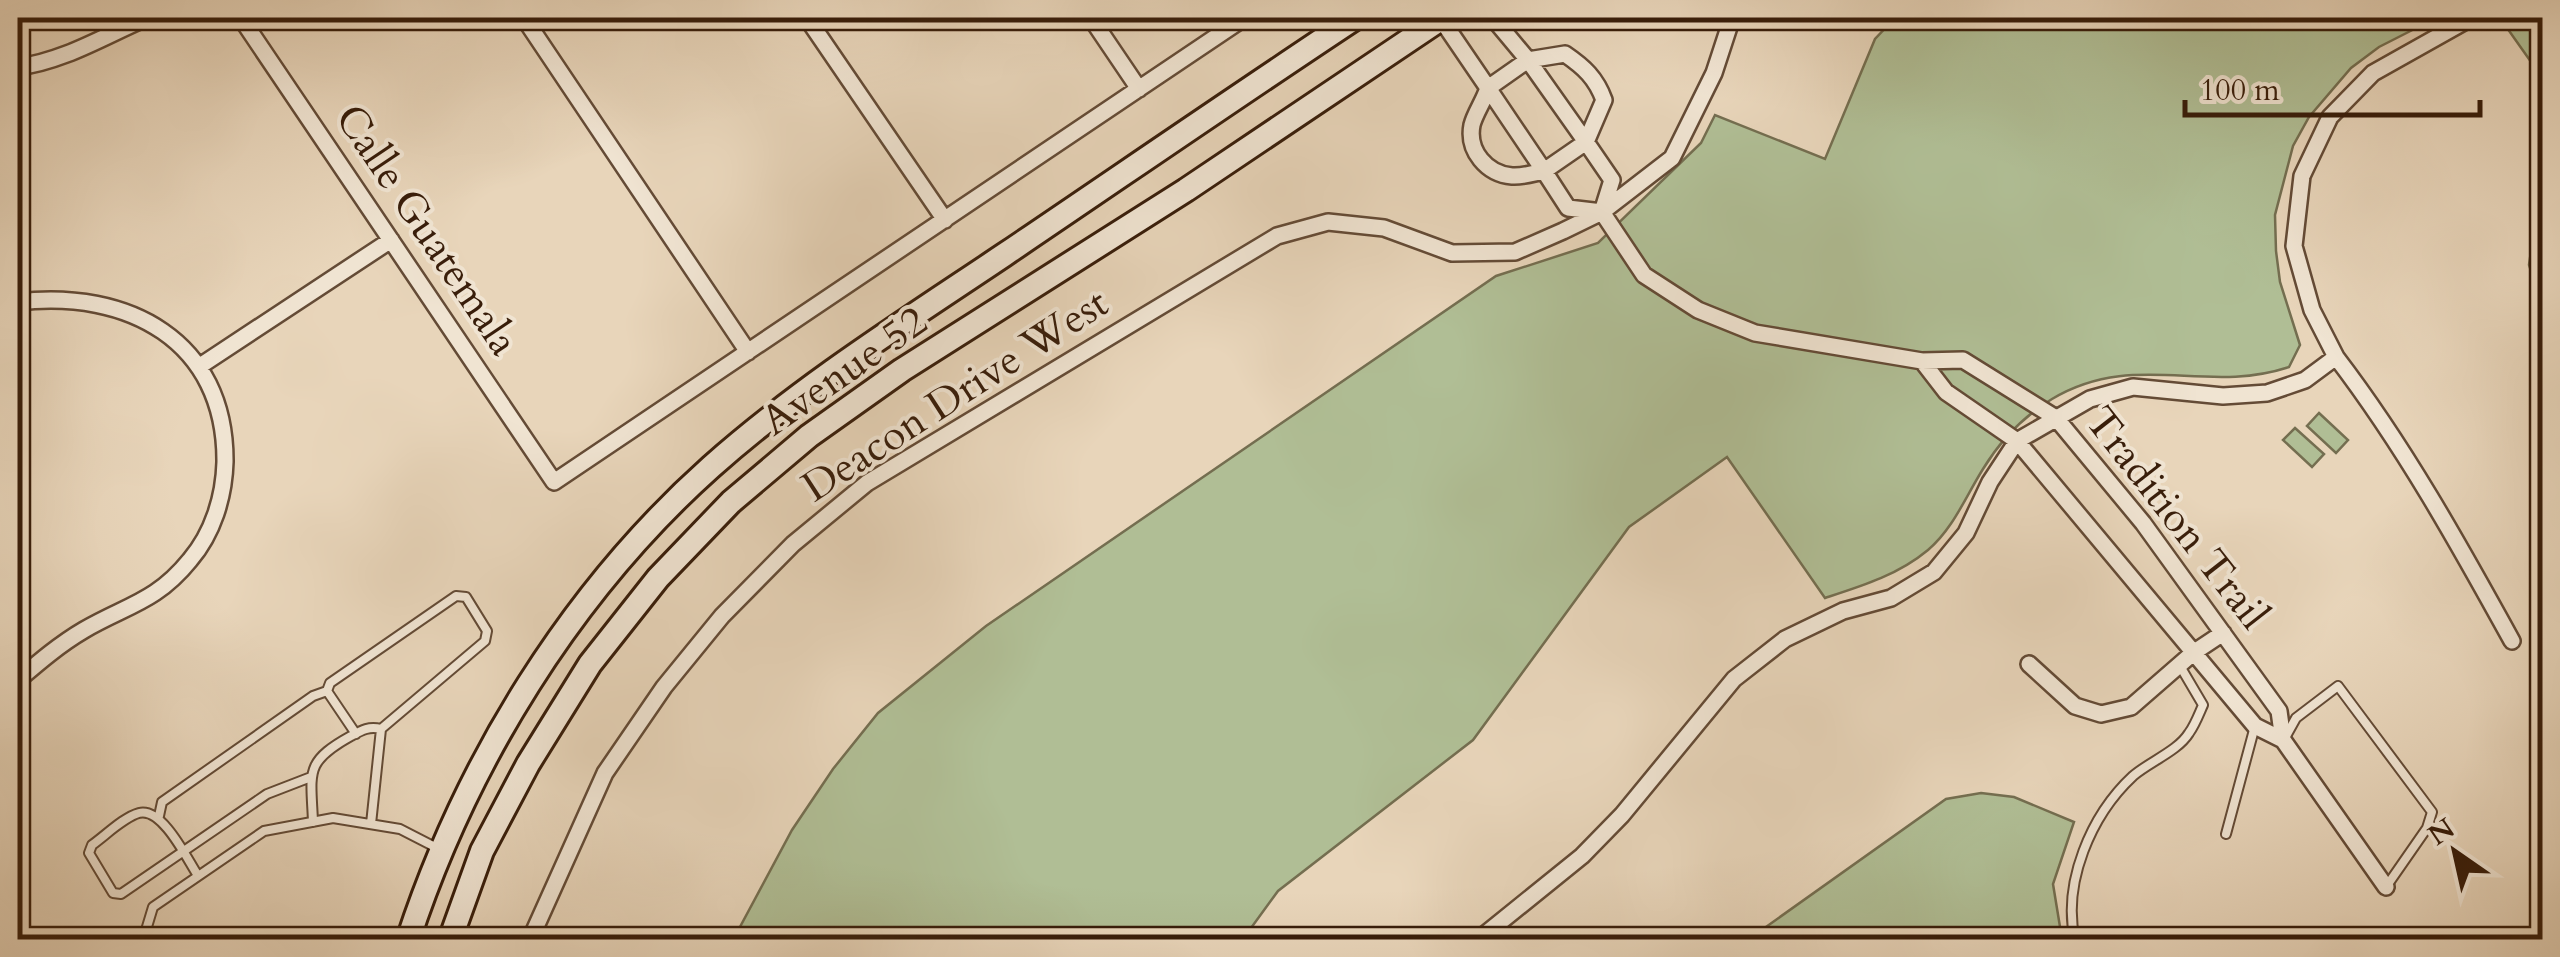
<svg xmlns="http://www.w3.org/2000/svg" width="2560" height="957" font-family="Cardo,serif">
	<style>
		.green { fill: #b0be95; stroke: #746e50; stroke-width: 2.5 }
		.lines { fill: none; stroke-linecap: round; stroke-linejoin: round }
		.lane-casing { stroke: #644b36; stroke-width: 12 }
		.street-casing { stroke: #644b36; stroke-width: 20 }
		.secondary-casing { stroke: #381d0a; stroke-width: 28 }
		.lane { stroke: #f0e4d2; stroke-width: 8 }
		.street { stroke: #f0e4d2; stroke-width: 15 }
		.secondary { stroke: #f0e4d2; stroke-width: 22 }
		.labels { text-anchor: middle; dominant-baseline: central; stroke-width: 8; stroke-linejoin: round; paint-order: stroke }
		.street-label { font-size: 42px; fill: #381d0a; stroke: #f0e4d2 }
	</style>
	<rect width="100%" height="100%" fill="#e8d5ba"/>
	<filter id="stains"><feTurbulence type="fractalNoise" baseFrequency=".002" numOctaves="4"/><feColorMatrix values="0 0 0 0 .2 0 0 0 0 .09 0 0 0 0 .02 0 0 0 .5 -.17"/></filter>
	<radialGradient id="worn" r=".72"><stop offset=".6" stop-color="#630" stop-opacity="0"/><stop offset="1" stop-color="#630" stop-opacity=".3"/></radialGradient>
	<path class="green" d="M 1895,18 L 2436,18 L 2379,47 L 2351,68 L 2309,117 L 2293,146 L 2275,215 L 2276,251 L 2280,282 L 2300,345 L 2289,367 C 2205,395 2134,350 2052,399 C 2024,416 2000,441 1983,469 C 1966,496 1953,529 1928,550 C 1898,575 1862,586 1825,598 L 1727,457 L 1629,527 L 1473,740 L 1278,891 L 1243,939 L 733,940 L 792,830 L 833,769 L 878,713 L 986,626 L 1496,276 L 1598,243 L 1701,143 L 1715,115 L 1825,159 L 1875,39 Z
		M 2500,18 L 2542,18 L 2542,148 L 2541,76 Z
		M 2542,173 L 2542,305 L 2529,265 Z
		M 2319,413 L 2348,440 L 2336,453 L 2307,426 Z
		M 2295,428 L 2324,454 L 2312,467 L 2283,440 Z
		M 1981,793 L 2014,797 L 2074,822 L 2053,884 L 2062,939 L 1749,939 L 1946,799 Z"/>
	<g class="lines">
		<defs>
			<path id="lane" d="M 356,734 L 327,691 L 330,683 L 456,596 L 466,597 L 487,631 L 485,641 L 381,729
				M 2286,736 L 2296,718 L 2338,686 L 2432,812 L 2427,828 L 2386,887
				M 159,816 L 162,802 L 313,696 L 327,691
				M 313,822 C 311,772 304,762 351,736 C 362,730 369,726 381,729 L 371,824
				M 2226,834 L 2255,726
				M 197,874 C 186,857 162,807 139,813 C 124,817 106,835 92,845 L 89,853 L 113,893 L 121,894 L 267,794 L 311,777
				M 143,940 L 153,907 L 264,831 L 333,818 L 400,829 L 439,849
				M 2075,940 C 2062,883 2091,815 2133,776 C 2149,762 2178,751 2189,733 C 2195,725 2199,714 2203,705 L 2180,666"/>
			<path id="street" d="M 241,18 L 554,482 L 1244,18
				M 524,18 L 748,352
				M 807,18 L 945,220
				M 1091,18 L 1139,89
				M 1493,18 L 1528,60 L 1565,54 C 1584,67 1596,78 1604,100 L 1586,142 L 1612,180 L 1602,212
				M 1441,19 L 1488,88 C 1484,101 1475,113 1472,125 C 1467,151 1487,174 1512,176 C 1522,177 1534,173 1544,171 L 1568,208 L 1602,212 L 1644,275 L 1698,310 L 1755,333 L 1922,361 L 1963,360 L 2056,418 L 2143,523 L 2279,711 L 2283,740 L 2386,887
				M 1528,60 L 1586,142 L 1544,171 L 1488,88 Z
				M 18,67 C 64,61 104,36 146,18
				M 18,302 C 127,289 226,340 225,462 C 224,497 213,533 190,560 C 156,602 127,605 84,630 C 60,644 39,662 18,680
				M 2336,357 C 2404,446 2458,543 2512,641
				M 1922,361 L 1946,392 L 2017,441 L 2255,726 L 2283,740
				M 200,366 L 391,240
				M 2029,664 L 2075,706 L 2101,714 L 2131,707 L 2193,653 L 2223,633
				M 530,940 L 605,773 L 664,687 L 722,616 L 793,544 L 867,483 L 1277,236 L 1328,222 L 1384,228 L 1452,253 L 1515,252 L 1563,231 L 1602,212 L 1672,158 L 1714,73 L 1732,18
				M 1478,940 L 1582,856 L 1622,815 L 1734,679 L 1785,639 L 1843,611 L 1891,598 L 1934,572 L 1966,533 L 1990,482 L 2017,441 L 2090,399 L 2133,387 L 2223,396 L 2267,393 L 2305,380 L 2336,357 L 2312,310 L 2294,246 L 2302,176 L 2330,117 L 2373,73 L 2471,18"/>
			<path id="secondary" d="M 408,940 C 466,763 571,592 711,467 C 801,387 904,322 1004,255 C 1121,176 1237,96 1355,18
				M 450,940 L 482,851 L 528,764 L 590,664 L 658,578 L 731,502 L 809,436 L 902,370 L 1186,190 L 1442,18"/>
		</defs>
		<use href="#lane" class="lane-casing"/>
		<use href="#street" class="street-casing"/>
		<use href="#secondary" class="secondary-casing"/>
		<use href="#lane" class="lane"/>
		<use href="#street" class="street"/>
		<use href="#secondary" class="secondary"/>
	</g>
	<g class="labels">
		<g class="street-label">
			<text transform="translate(427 230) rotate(56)">Calle Guatemala</text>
			<text transform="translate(844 371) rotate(-35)">Avenue 52</text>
			<text transform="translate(955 395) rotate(-33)">Deacon Drive West</text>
			<text transform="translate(2177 518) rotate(52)">Tradition Trail</text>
		</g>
	</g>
	<rect width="2560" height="957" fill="none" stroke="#e8d5ba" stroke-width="60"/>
	<rect x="20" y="20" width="2520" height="917" fill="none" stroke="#381d0a" stroke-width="5"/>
	<rect x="30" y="30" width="2500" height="897" fill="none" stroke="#381d0a" stroke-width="2.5"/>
	<g transform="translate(2455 852) rotate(326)" stroke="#f0e4d2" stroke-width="8" paint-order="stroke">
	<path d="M0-8L18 38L0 25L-18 38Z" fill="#381d0a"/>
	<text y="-15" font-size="28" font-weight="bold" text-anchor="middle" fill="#381d0a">N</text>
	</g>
	<path d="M2185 100v15h295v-15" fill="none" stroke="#381d0a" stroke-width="5"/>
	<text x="2200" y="100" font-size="30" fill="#381d0a" stroke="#f0e4d2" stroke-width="8" paint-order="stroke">100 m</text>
	<rect width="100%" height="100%" filter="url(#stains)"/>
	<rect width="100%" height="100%" fill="url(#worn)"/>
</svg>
